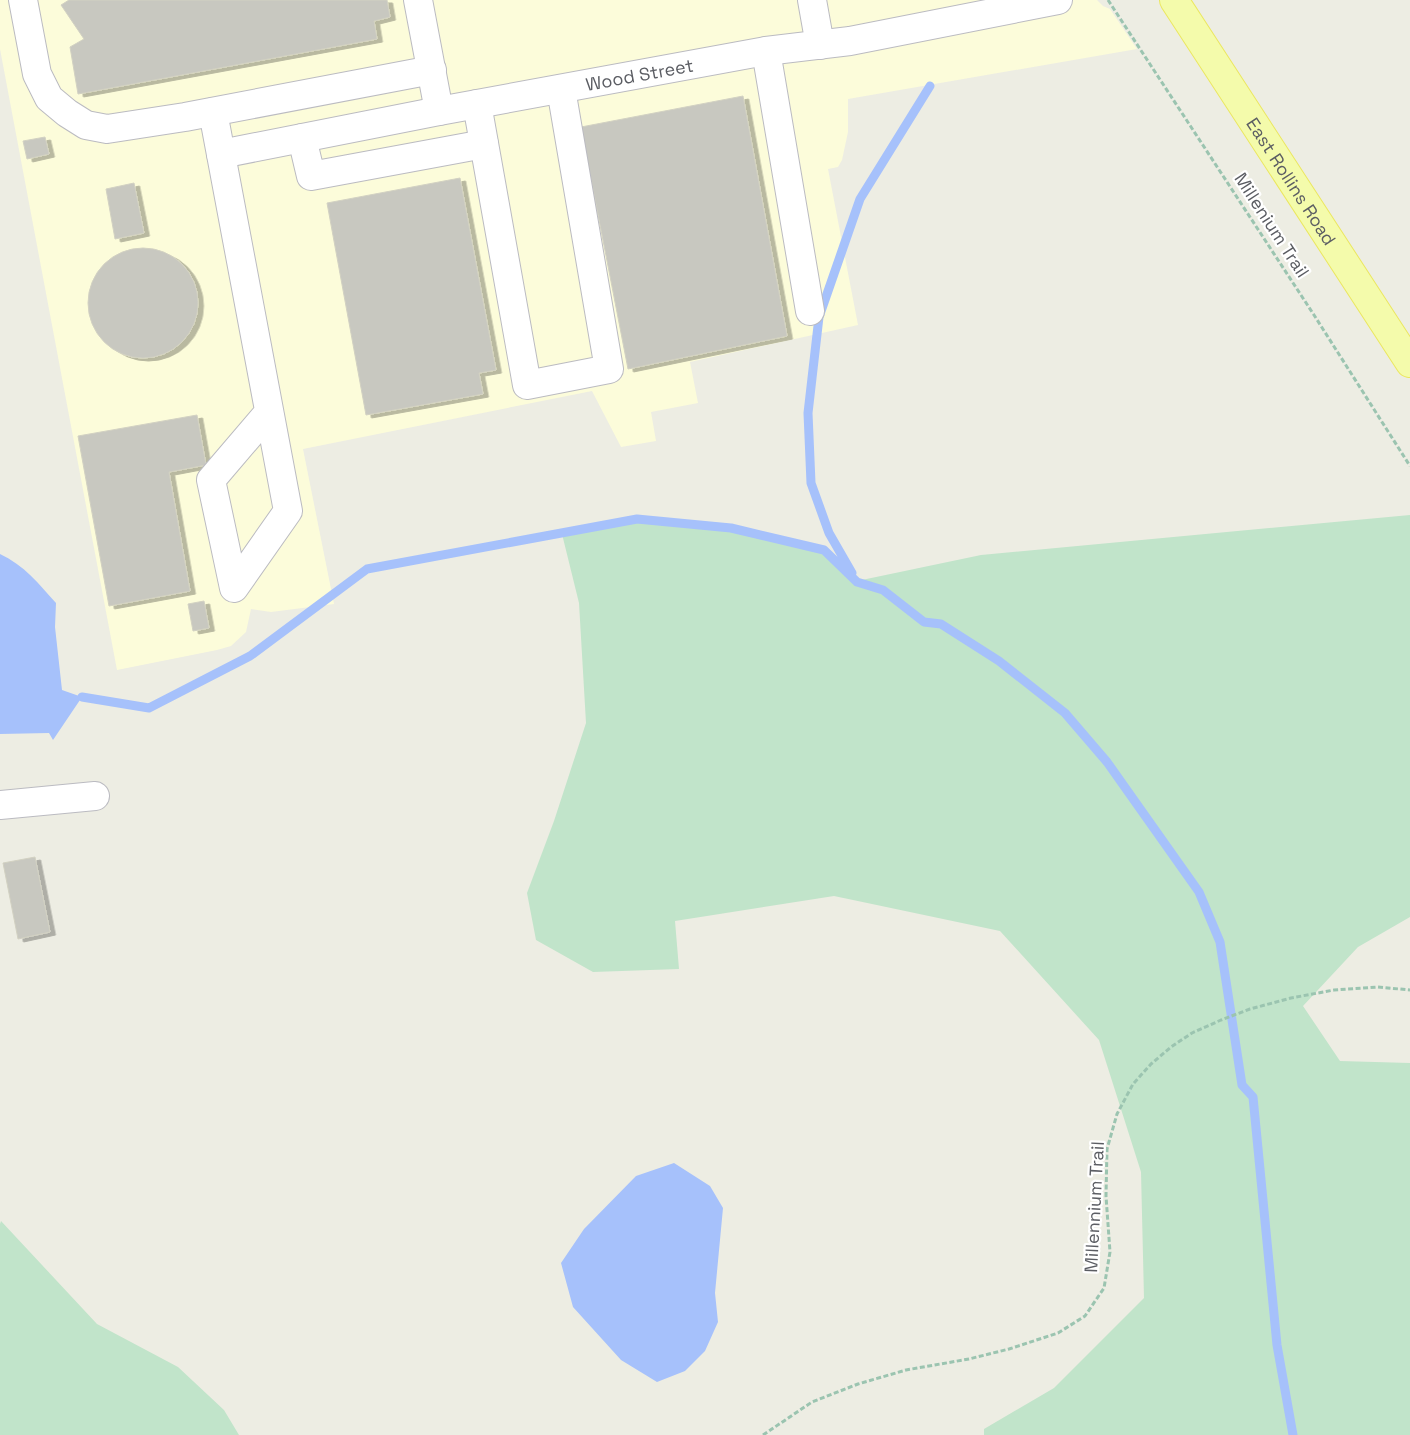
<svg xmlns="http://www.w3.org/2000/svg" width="1410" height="1435" font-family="'Space Grotesk',sans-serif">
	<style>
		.commercial { fill: #fcfcda }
		.green { fill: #c1e4ca }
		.water { fill: #a6c1fb }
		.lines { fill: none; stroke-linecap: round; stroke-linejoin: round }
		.stream { stroke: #a6c1fb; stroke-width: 9 }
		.building { fill: #c8c8c0; stroke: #d2d1c2; filter: url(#shadow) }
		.minor-casing { stroke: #bbbbc1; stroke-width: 30 }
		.major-casing { stroke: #ebe75f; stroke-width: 30 }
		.path { stroke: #9bc4b0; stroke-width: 3; stroke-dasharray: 5 2.5; stroke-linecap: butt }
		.minor { stroke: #fff; stroke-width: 28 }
		.major { stroke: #f4fbab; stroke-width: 28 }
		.labels { text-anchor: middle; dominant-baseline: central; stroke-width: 4.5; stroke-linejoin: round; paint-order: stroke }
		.street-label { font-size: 18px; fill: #5b5d63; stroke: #fff }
	</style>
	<defs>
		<filter id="shadow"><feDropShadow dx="5.5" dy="3" stdDeviation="0" flood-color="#0004"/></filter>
	</defs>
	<rect width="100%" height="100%" fill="#edede3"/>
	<path class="commercial" d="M 0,0 L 1097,0 L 1103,6 L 1110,9 L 1137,49 L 848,99 L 848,132 L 842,160 L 838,167 L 828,169 L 858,325 L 690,362 L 698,403 L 651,412 L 656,441 L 621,447 L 592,391 L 303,449 L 334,604 L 271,612 L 251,609 L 246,632 L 231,646 L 217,650 L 117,670 L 0,49 Z"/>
	<path class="green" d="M 1410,515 L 1410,917 L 1358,947 L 1303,1006 L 1340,1061 L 1410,1063 L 1410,1435 L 984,1435 L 984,1429 L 1054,1388 L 1144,1298 L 1141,1172 L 1099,1040 L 1000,931 L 834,896 L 675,921 L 679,969 L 593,972 L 536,940 L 527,893 L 554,821 L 586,723 L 579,603 L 562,534 L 638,519 L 731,528 L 824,550 L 857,581 L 981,555 Z
		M 1,1221 L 97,1324 L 178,1367 L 224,1410 L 239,1435 L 0,1435 L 0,1224 Z"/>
	<path class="water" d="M 0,554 C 24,565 39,584 56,603 L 55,627 L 62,690 L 82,697 L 53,740 L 49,733 L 0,734 Z
		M 674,1163 L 710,1186 L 723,1208 L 715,1293 L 718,1322 L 705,1351 L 685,1371 L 657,1382 L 621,1360 L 573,1307 L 561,1263 L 584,1229 L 636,1176 Z"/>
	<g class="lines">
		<path class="stream" d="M 852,573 L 829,533 L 811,483 L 808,413 L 819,317 L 860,199 L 930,86
			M 82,697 L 149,708 L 250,656 L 367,569 L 637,519 L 731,528 L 824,550 L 857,582 L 883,590 L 924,622 L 941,624 L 999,661 L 1065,713 L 1107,762 L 1199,892 L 1220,942 L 1242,1085 L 1253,1097 L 1277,1345 L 1293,1435"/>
	</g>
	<path class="building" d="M 69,0 L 387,0 L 390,17 L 374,21 L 377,39 L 78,94 L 70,47 L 84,39 L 61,5 Z
		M 743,96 L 787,336 L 628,369 L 581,127 Z
		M 45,137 L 49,154 L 27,159 L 23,141 Z
		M 460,178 L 496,370 L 479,373 L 483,394 L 366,415 L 327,203 Z
		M 134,183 L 144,233 L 115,239 L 106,189 Z
		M88 303a55 55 0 1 1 110 0a55 55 0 1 1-110 0Z
		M 197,415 L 206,465 L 169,472 L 190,591 L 109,606 L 78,436 Z
		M 204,601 L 209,628 L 193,631 L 188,604 Z
		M 35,857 L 50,932 L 18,939 L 3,863 Z"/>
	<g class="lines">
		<defs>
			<g id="minor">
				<path d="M 23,0 L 37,74 L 49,98 L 67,113 L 86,125 L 107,129 L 185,117 L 432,70"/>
				<path d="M 418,0 L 439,111"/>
				<path d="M 812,0 L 820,45"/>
				<path d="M 766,51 L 810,311"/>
				<path d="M 477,104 L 527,385 L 609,369 L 561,89"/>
				<path d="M 213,112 L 288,511 L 234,588 L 211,480 L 269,412"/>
				<path d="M 302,138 L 311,176 L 484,144"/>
				<path id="s1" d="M 221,154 L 439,111 L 766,51 L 850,41 L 1058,0"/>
				<path d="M 0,805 L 95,796"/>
			</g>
			<g id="major">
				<path id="s2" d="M 1174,0 L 1410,363"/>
			</g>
		</defs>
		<use href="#minor" class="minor-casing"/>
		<use href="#major" class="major-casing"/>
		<path class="path" d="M 1108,0 L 1314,315 L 1410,466
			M 763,1435 L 812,1402 L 858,1384 L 906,1370 L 969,1359 L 1009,1349 L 1058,1333 L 1085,1316 L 1104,1288 L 1110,1252 L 1106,1196 L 1107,1149 L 1117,1114 L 1133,1084 L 1151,1064 L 1171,1047 L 1192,1033 L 1221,1020 L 1250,1009 L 1291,998 L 1334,990 L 1378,987 L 1410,990"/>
		<use href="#minor" class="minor"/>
		<use href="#major" class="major"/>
	</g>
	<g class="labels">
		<g class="street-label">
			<text stroke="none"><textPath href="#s1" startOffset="426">Wood Street</textPath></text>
			<text stroke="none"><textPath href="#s2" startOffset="216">East Rollins Road</textPath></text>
			<text transform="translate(1272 225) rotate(57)">Millenium Trail</text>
			<text transform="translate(1094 1207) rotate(-87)">Millennium Trail</text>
		</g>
	</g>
</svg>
